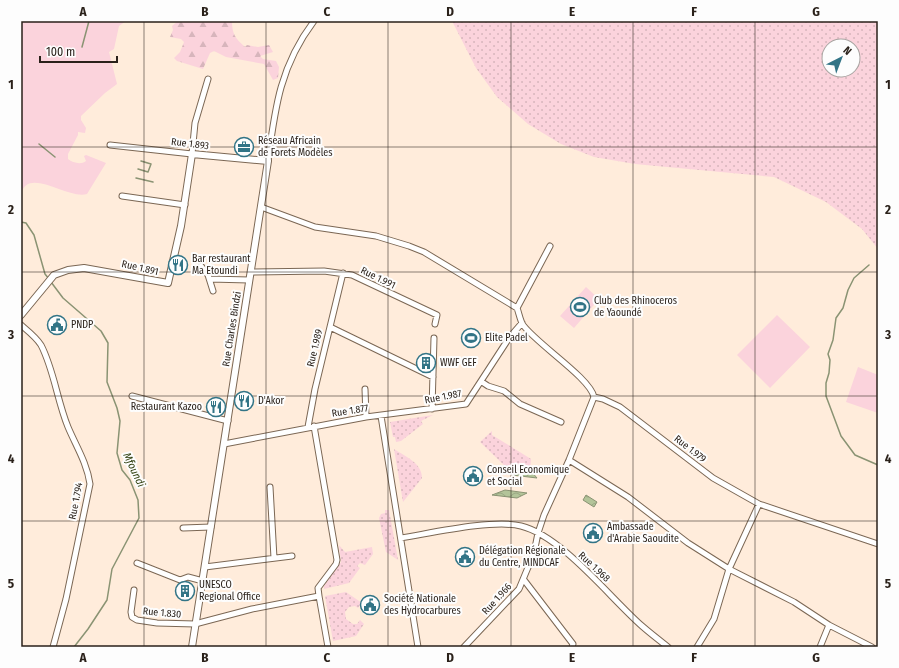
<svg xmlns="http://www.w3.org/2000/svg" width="899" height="668" font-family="'Fira Sans Condensed',sans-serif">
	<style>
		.grass { fill: url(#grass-dots); fill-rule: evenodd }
		.forest { fill: url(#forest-firs) }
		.park { fill: #fbd3dc }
		.water { fill: url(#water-waves); stroke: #8a9373 }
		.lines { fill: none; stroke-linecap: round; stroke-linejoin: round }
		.stream { stroke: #8a9373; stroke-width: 1.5 }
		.minor-casing { stroke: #7b6754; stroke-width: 7 }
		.tertiary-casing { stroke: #7b6754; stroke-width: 8 }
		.minor { stroke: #fff; stroke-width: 5 }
		.tertiary { stroke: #fff; stroke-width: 6 }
		.grid { fill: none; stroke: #2a211a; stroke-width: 1; stroke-opacity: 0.55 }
		.labels { text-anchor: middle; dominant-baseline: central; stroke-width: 4; stroke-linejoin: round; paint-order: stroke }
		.poi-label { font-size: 10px; fill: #2a211a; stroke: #fdfdfd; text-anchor: start }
		.street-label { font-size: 10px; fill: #2a211a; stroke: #fdfdfd }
		.water-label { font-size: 11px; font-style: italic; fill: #2d3d0c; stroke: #fdfdfd }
		.neatline { fill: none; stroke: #2a211a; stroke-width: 1.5 }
		.grid-label { font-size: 13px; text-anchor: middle; font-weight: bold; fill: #2a211a }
	</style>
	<defs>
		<pattern id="grass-dots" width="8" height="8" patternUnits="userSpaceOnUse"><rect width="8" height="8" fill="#fbd3dc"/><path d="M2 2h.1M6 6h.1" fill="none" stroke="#d7b5bc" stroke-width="1.8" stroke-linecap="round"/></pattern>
		<pattern id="forest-firs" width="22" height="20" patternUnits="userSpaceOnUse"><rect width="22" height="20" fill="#fbd3dc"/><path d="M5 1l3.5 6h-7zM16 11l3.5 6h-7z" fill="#d7b5bc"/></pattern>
		<pattern id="water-waves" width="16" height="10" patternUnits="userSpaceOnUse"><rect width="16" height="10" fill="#b3c499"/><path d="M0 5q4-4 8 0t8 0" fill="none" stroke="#9aa883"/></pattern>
	</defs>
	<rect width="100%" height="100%" fill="#ffecdb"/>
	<path class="grass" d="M 452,21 L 878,21 L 878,249 L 862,229 L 826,202 L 774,177 L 635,164 L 594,157 L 561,144 L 528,124 L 497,97 L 476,68 ZM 829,46 L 853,46 L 853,70 L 829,70 Z
		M 433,415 L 421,421 L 423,424 L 401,441 L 396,442 L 395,437 L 393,437 L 390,422 Z
		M 492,431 L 492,435 L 531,459 L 530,470 L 507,468 L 480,442 Z
		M 394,449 C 406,457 422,463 422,478 L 403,502 Z
		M 385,510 L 389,510 L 398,560 L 386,552 L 379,518 L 381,514 L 385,513 Z
		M 339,545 L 345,552 L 372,547 L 373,554 L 365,565 L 360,563 L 357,566 L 360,568 L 349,583 L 324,589 L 324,586 L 341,562 Z
		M 346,592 L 362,603 L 358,608 L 355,606 L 349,607 L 345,612 L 346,619 L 353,624 L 357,624 L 360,620 L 364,624 L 356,636 L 333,641 L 325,596 Z"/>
	<path class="forest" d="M 178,21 L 232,21 C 232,34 235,38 245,47 L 247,45 L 258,47 L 269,45 L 273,52 L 260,56 L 263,59 L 276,61 L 279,67 L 278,78 L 273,80 L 264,64 L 226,57 L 214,51 L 210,53 L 203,69 L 177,61 L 174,58 L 180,52 L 184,42 L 181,39 L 170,37 L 173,30 L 172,26 Z"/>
	<path class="park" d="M 21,21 L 126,21 L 119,26 L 114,49 L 109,52 L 117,84 L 105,93 L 81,116 L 81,120 L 86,128 L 85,133 L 78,132 L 78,135 L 68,154 L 68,159 C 73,163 81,165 86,161 L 84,156 L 86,155 L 106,163 L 87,194 C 68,200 28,166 21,194 Z
		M 586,287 L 599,299 L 574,328 L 560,316 Z
		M 777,315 L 810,347 L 770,388 L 737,355 Z
		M 469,332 L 475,333 L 474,344 L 468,344 Z
		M 858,367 L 878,375 L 878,413 L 846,402 Z"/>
	<path class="water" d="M 507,468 L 530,470 L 537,478 L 512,475 Z
		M 505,490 L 527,493 L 517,498 L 492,495 Z
		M 586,495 L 597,502 L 594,507 L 583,500 Z"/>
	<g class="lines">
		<path class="stream" d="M 82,47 L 89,21
			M 39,144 L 55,157
			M 138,169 L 148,172 L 151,164 L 141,161
			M 136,178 L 153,182
			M 21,222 L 26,223 L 34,235 L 45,274 L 49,279
			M 869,265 L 854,278 L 848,290 L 843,308 L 836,318 L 833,340 L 828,354 L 830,360 L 829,373 L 826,383 L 826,396 L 841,436 L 855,455 L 878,465
			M 51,282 L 63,298 L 101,331 L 108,343 L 107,382 L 117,408 L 120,421 L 117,453 L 122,470 L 130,480 L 138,500 L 139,518 L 112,569 L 107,600 L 88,629 L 74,647"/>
		<defs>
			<path id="minor" d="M 110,145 L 192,154 L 195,123 L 208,79
				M 268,161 C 275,108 280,66 314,21
				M 122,196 L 185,205
				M 261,207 L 315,227 L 376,236 L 409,246 L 424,252 L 517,308 C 519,313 520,320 523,325 C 538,345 590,378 594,397
				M 201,266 L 208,275 L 213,291
				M 251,272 L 324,271 L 352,275 L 437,315 L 435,324
				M 210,279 L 249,280
				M 517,308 L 550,246
				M 21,325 C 28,331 36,337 41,345 C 54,370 57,400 68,427 C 76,446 87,463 90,484 L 66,599 L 53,647
				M 330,327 L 433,377
				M 482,382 L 488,386 L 504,391 L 520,404 L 561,422
				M 365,389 L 366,417
				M 132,396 L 228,421
				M 594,397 L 603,399 L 620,407 L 713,478 L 759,504 L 878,544
				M 432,409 L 434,338
				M 381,416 L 418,647
				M 308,427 L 315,389 L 343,273
				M 224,444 L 366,417 L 466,404 L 509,338 L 522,323
				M 569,460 L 628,497 L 688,543 L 729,569 L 794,602 L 829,625 L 872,647
				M 270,487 L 274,558
				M 183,528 L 211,527
				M 401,538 C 432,533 493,519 521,526 C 562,536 610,598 642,626 C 650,633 659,640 668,647
				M 137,563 L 180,580 L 188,577 L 203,581
				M 205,567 L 292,556
				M 524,580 L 573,644 L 572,647
				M 134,590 L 131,612 L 132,617 L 137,620 L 157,623 L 195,624 L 252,609 L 319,596 L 318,588 L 336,564 L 337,560 L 314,426
				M 319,596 L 328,647
				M 464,647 L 519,589 L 534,553 L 538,533 L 544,515 L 569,460 L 594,397
				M 697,647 L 714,619 L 729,569 L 759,504
				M 820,647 L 829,625"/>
			<path id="tertiary" d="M 21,315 L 54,275 L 68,270 L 84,268 L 168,283 L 181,226 L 192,154 L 268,161 L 192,647"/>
		</defs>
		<use href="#minor" class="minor-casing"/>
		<use href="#tertiary" class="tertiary-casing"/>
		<use href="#minor" class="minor"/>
		<use href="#tertiary" class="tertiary"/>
	</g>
	<path class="grid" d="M 144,21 L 144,647M 266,21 L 266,647M 388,21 L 388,647M 511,21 L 511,647M 633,21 L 633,647M 755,21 L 755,647M 21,147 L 878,147M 21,272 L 878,272M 21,396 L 878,396M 21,521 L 878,521"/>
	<defs>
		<symbol id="office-ring" viewBox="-11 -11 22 22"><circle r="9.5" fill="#fdfdfd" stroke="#327486" stroke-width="1.5"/><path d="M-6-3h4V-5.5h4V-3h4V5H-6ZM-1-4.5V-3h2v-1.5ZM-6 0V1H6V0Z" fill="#327486"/></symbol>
		<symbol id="restaurant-ring" viewBox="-11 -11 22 22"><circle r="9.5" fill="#fdfdfd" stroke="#327486" stroke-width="1.5"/><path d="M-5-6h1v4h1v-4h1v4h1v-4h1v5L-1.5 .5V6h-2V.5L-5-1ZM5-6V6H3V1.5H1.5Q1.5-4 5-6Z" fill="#327486"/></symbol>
		<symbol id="stadium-ring" viewBox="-11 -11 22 22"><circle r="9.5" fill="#fdfdfd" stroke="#327486" stroke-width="1.5"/><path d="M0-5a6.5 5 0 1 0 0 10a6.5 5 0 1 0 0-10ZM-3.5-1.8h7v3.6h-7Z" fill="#327486"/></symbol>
		<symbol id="civic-ring" viewBox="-11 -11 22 22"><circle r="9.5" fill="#fdfdfd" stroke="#327486" stroke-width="1.5"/><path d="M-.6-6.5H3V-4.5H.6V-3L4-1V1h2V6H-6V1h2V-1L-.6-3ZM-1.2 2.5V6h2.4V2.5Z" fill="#327486"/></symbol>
		<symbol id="building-ring" viewBox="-11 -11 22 22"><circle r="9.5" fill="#fdfdfd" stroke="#327486" stroke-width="1.5"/><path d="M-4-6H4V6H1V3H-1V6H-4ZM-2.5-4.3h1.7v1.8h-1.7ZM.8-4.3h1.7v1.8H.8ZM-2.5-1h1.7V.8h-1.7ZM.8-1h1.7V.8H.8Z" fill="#327486"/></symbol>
	</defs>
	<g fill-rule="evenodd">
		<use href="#office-ring" x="233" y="136" width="22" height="22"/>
		<use href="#restaurant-ring" x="167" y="254" width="22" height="22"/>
		<use href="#stadium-ring" x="569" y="296" width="22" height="22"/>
		<use href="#civic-ring" x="46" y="314" width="22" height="22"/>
		<use href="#stadium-ring" x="460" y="327" width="22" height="22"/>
		<use href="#building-ring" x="415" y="352" width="22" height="22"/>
		<use href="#restaurant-ring" x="233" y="390" width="22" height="22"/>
		<use href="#restaurant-ring" x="205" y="396" width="22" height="22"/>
		<use href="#civic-ring" x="462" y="465" width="22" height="22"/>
		<use href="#civic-ring" x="582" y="522" width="22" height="22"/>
		<use href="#civic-ring" x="454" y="546" width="22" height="22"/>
		<use href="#building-ring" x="174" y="580" width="22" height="22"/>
		<use href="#civic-ring" x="359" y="594" width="22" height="22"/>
	</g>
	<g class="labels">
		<g class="poi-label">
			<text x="258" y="141">Réseau Africain<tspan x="258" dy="12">de Forets Modèles</tspan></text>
			<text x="192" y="259">Bar restaurant<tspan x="192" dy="12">Ma Etoundi</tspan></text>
			<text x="594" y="301">Club des Rhinoceros<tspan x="594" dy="12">de Yaoundé</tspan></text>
			<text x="71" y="325">PNDP</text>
			<text x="485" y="338">Elite Padel</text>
			<text x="440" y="363">WWF GEF</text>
			<text x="258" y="401">D'Akor</text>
			<text x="202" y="407" text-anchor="end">Restaurant Kazoo</text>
			<text x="487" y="470">Conseil Economique<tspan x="487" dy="12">et Social</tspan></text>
			<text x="607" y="527">Ambassade<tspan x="607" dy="12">d'Arabie Saoudite</tspan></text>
			<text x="479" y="551">Délégation Régionale<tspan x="479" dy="12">du Centre, MINDCAF</tspan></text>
			<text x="199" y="585">UNESCO<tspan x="199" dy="12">Regional Office</tspan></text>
			<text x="384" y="599">Société Nationale<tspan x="384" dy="12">des Hydrocarbures</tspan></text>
		</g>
		<g class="street-label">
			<text transform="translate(190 144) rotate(7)">Rue 1.893</text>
			<text transform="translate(140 268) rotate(13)">Rue 1.891</text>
			<text transform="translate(378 278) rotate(26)">Rue 1.991</text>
			<text transform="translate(232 329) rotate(-81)">Rue Charles Bindzi</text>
			<text transform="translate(315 348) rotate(-77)">Rue 1.989</text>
			<text transform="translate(443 397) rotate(-11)">Rue 1.987</text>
			<text transform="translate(350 411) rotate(-9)">Rue 1.877</text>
			<text transform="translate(690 449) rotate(38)">Rue 1.979</text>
			<text transform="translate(76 501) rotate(-79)">Rue 1.794</text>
			<text transform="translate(594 567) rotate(43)">Rue 1.968</text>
			<text transform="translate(497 599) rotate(-48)">Rue 1.966</text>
			<text transform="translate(162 613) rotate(5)">Rue 1.830</text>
		</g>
		<g class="water-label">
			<text transform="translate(134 470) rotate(65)">Mfoundi</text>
		</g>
	</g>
	<rect width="899" height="668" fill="none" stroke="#fdfdfd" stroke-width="44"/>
	<g transform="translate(841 58) rotate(42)"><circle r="19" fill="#fdfdfd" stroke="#a9a5a2"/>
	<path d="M0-3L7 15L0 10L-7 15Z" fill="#327486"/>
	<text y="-6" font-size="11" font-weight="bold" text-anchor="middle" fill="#2a211a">N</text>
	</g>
	<path d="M40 56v6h77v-6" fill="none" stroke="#2a211a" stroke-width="2"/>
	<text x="46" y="56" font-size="12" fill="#2a211a" stroke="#fdfdfd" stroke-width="3" paint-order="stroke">100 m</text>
	<rect x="22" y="22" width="855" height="624" class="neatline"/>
	<g class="grid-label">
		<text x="83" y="16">A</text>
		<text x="205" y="16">B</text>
		<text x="327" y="16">C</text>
		<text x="450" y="16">D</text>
		<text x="572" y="16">E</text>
		<text x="694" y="16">F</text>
		<text x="816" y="16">G</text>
		<text x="11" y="89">1</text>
		<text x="888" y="89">1</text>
		<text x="11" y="214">2</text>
		<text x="888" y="214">2</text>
		<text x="11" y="339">3</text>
		<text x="888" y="339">3</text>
		<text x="11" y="463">4</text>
		<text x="888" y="463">4</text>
		<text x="11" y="588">5</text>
		<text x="888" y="588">5</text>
		<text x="83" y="662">A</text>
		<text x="205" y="662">B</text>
		<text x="327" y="662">C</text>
		<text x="450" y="662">D</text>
		<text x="572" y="662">E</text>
		<text x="694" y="662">F</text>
		<text x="816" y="662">G</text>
	</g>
</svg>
